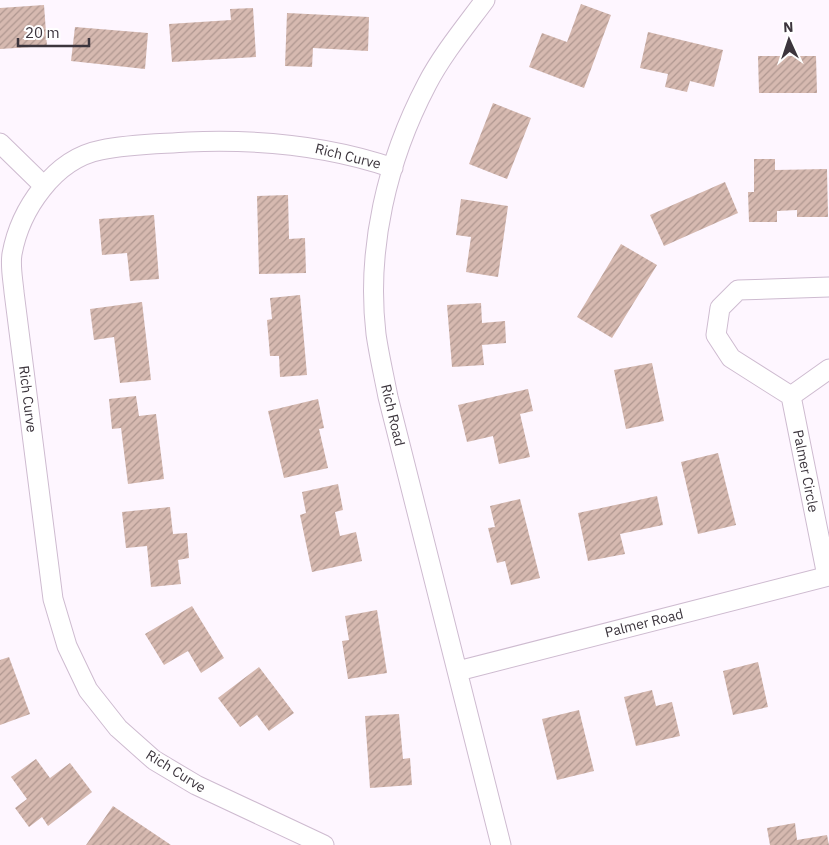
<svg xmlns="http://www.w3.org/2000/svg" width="829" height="845" font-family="'IBM Plex Sans',sans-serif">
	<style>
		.building { fill: url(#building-hatch) }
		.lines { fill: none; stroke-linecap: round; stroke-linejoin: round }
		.street-casing { stroke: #cebbd0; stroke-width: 21 }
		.street { stroke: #fff; stroke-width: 19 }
		.labels { text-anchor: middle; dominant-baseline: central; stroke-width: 4; stroke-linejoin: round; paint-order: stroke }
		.street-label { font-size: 14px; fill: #3c353d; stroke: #fff }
	</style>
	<defs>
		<pattern id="building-hatch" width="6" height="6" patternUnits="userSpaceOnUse" patternTransform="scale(1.25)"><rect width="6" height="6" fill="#d6b9b0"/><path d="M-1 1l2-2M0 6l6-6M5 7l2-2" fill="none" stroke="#af9790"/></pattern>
	</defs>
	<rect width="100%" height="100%" fill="#fef6ff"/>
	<path class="building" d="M 581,4 L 611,15 L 584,88 L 529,67 L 542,33 L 567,42 Z
		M 44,5 L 47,46 L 0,49 L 0,8 Z
		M 253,8 L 256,57 L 172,62 L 169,24 L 231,20 L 230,9 Z
		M 287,13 L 369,17 L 368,51 L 313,48 L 312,67 L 285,66 Z
		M 75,27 L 148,33 L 145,69 L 71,61 Z
		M 648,32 L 723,50 L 714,87 L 690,81 L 687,92 L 665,87 L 668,74 L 640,68 Z
		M 758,56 L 816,56 L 817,93 L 759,93 Z
		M 493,103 L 531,118 L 507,179 L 469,164 Z
		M 754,159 L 775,159 L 775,170 L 827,169 L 828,217 L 797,217 L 797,210 L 777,211 L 777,222 L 749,222 L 748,192 L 754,192 Z
		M 725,182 L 738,213 L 664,246 L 650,215 Z
		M 288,195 L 289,239 L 305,238 L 306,273 L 259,274 L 257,196 Z
		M 461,199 L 508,206 L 498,277 L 466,272 L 471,237 L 456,235 Z
		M 154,215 L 159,279 L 130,281 L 127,253 L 102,255 L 99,219 Z
		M 621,244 L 657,265 L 612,338 L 577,317 Z
		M 300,295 L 307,375 L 280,377 L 279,356 L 270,356 L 267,320 L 272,319 L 270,298 Z
		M 142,302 L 151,380 L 120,383 L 114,337 L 94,340 L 90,309 Z
		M 481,303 L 482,323 L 505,321 L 506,343 L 482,345 L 484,365 L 452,367 L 447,305 Z
		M 652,363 L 664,421 L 626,429 L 614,370 Z
		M 528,389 L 533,411 L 520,414 L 530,457 L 499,464 L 493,436 L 467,442 L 458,405 Z
		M 136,396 L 139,416 L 156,414 L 164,479 L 128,484 L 121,428 L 112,429 L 109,399 Z
		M 318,399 L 324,428 L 319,429 L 328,468 L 284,478 L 268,411 Z
		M 718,453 L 736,525 L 698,534 L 681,462 Z
		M 338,484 L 343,510 L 335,512 L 340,536 L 356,532 L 362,561 L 312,572 L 300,515 L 306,513 L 302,492 Z
		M 657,496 L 663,525 L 620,534 L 625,554 L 588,561 L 578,513 Z
		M 520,499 L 540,578 L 511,585 L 505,561 L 497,563 L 488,528 L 495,527 L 490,506 Z
		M 170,507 L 173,534 L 187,533 L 189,558 L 178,560 L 181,584 L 151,587 L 147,546 L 126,548 L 122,512 Z
		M 192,606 L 224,658 L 201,673 L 188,651 L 164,665 L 145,634 Z
		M 377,610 L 387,673 L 348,679 L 342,641 L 349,640 L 345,616 Z
		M 9,657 L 30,714 L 0,725 L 0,660 Z
		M 758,662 L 768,707 L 733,715 L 723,671 Z
		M 259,667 L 294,713 L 269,731 L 257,715 L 240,727 L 218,698 Z
		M 652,690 L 656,706 L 672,702 L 680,736 L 636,746 L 624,697 Z
		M 579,710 L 594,771 L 557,780 L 542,719 Z
		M 399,714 L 403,759 L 410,758 L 412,785 L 370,788 L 365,716 Z
		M 36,759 L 50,778 L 70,763 L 92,792 L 48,826 L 42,817 L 29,827 L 15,808 L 27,799 L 11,777 Z
		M 113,806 L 171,845 L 86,845 Z
		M 795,823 L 797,840 L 827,835 L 829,845 L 770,845 L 767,828 Z"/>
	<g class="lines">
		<defs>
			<path id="street" d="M 485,0 C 465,27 442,55 427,84 C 387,160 366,249 376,334 C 379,355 384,376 388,397 L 501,845
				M 0,143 L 43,185
				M 829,287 L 738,290 L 720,308 L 716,335 L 731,358 L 791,396 L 829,369
				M 791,396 L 827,576
				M 458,671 L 829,576
				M 324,845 L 196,785 L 154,760 L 118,728 L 88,690 L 67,646 L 53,599 L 14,292 C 13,280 10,266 12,254 C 20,210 54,159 101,150 C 129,144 159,144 188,142 C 258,139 326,145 393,168"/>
		</defs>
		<use href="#street" class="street-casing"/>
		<use href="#street" class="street"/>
	</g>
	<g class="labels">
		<g class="street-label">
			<text transform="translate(348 156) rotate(14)">Rich Curve</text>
			<text transform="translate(28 399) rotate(83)">Rich Curve</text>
			<text transform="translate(393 415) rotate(77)">Rich Road</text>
			<text transform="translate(806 471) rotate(79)">Palmer Circle</text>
			<text transform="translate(644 623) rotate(-14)">Palmer Road</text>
			<text transform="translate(176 771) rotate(32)">Rich Curve</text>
		</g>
	</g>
	<g transform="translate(789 40) rotate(357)" stroke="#ffffff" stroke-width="4" paint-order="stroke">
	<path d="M0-4L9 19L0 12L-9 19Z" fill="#3c353d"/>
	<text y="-8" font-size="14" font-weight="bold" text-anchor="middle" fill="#3c353d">N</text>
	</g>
	<path d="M18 38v8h71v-8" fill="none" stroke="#3c353d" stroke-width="2.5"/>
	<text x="25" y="38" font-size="15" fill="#3c353d" stroke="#ffffff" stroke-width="4" paint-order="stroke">20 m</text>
</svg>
